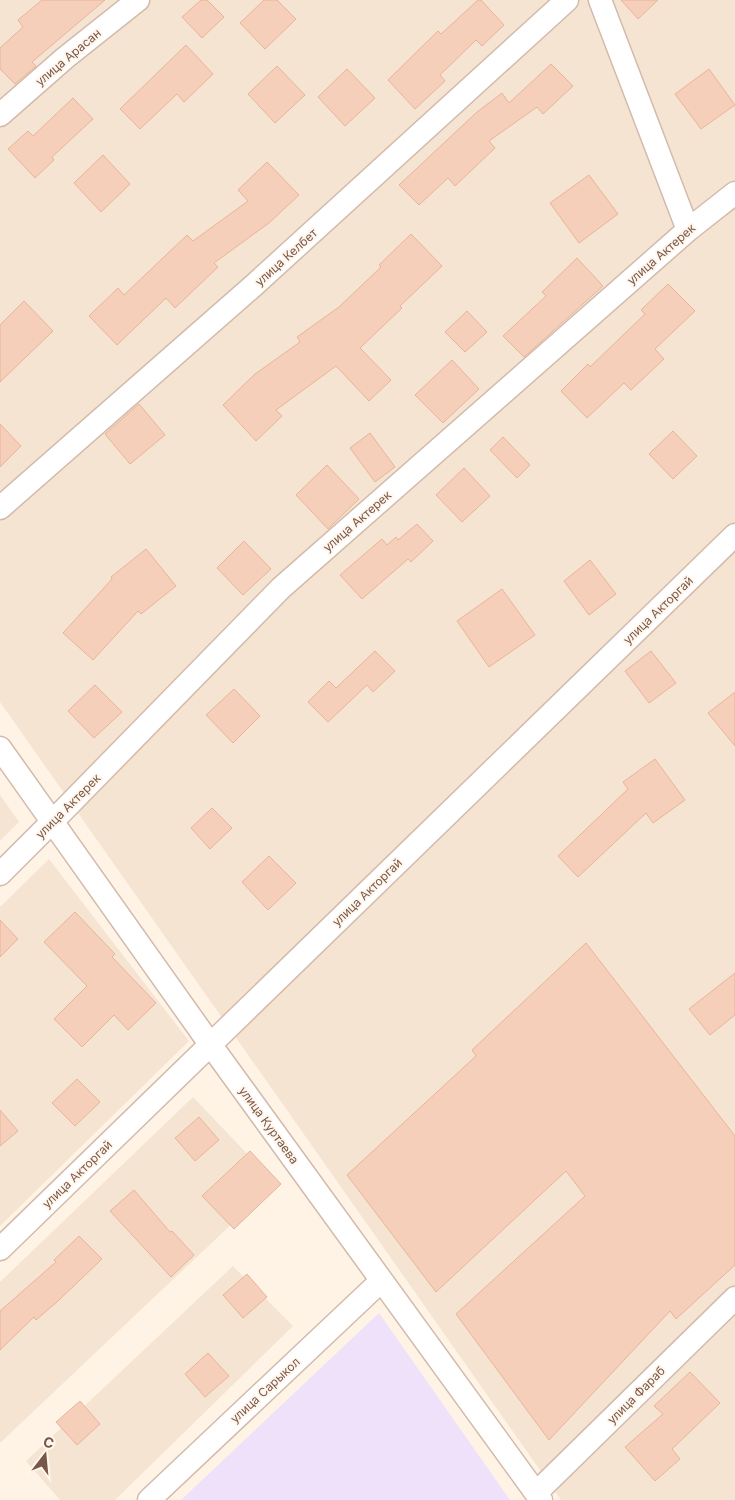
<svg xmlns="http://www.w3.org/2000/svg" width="735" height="1500" font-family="Inter,sans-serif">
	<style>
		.residential { fill: #f6e4d2 }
		.education { fill: #f0e1fa }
		.building { fill: #f5cfba; stroke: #e9b399 }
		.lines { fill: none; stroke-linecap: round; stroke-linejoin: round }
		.minor-casing { stroke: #d3bbac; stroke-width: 25 }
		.minor { stroke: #fff; stroke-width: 22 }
		.labels { text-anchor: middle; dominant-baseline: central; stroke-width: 4; stroke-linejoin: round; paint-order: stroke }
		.street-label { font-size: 12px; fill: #795748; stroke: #fff7ed }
	</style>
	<rect width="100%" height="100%" fill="#fef3e5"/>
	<path class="residential" d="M 0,0 L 735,0 L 735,1500 L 561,1500 L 0,702 Z
		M 0,795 L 19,822 L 0,841 Z
		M 49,859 L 189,1041 L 0,1226 L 0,907 Z
		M 193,1097 L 275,1183 L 0,1443 L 0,1282 Z
		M 233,1266 L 293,1326 L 115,1500 L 60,1500 L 26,1461 Z"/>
	<path class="education" d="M 379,1313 L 510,1500 L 181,1500 Z"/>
	<path class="building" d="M 42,0 L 105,0 L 32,62 L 36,66 L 15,84 L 0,69 L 0,48 L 23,27 L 18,20 Z
		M 201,0 L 207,0 L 224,17 L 202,38 L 182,17 Z
		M 264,0 L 277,0 L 296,19 L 265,49 L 240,23 Z
		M 478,0 L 481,0 L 504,25 L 482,46 L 476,40 L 440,75 L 445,81 L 415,109 L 388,80 L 438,31 L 441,34 Z
		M 621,0 L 658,0 L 638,19 Z
		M 186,45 L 213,74 L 184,102 L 177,94 L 140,129 L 120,109 Z
		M 551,64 L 573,86 L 543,114 L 537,107 L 489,141 L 495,148 L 455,186 L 448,178 L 419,205 L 399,185 L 477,112 L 502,93 L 509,103 Z
		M 277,66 L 305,95 L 275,123 L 248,94 Z
		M 347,69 L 375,98 L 345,126 L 318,97 Z
		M 709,69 L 735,105 L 701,129 L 675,94 Z
		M 73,98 L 93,119 L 52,157 L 54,160 L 35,178 L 8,149 L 28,131 L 33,136 Z
		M 103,155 L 130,184 L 101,212 L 74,183 Z
		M 267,162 L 299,195 L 269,223 L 214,263 L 218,267 L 175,308 L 166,298 L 117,345 L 89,316 L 118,288 L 124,295 L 187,235 L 193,241 L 248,201 L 238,190 Z
		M 589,175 L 618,214 L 579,243 L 550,203 Z
		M 411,234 L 442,266 L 400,306 L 402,308 L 360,348 L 391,380 L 369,401 L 336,366 L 276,410 L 282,416 L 256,441 L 223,405 L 255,374 L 300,342 L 297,337 L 339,307 L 381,267 L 379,265 Z
		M 577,258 L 603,286 L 524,357 L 503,336 L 546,296 L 542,292 Z
		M 668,284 L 695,311 L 655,349 L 664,359 L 631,390 L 624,383 L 587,418 L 561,391 L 588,364 L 590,367 L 645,314 L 641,310 Z
		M 24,301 L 53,331 L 0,382 L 0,325 Z
		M 467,311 L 487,332 L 465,352 L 445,332 Z
		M 452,360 L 479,389 L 443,423 L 415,395 Z
		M 139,404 L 165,435 L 130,464 L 105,434 Z
		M 0,424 L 21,446 L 0,467 Z
		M 673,431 L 697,456 L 673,479 L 649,454 Z
		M 370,433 L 395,467 L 375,482 L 350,448 Z
		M 503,437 L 530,465 L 517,478 L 490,450 Z
		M 327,465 L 359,499 L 328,529 L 296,495 Z
		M 464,468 L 490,496 L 462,522 L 436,495 Z
		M 417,524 L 433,541 L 411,562 L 408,559 L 362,599 L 340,575 L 382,539 L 387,545 L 396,537 L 398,540 Z
		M 244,541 L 271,569 L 243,595 L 217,568 Z
		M 146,549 L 176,586 L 141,614 L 138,611 L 93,660 L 63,633 L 112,579 L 111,577 Z
		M 590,560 L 616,594 L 589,615 L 564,581 Z
		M 502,589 L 535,635 L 489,667 L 457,621 Z
		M 375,651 L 395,671 L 373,692 L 367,685 L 328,722 L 308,702 L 329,681 L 336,688 Z
		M 651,651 L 676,683 L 649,703 L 625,671 Z
		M 95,685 L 122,712 L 94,738 L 68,711 Z
		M 234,689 L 260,716 L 233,743 L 206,715 Z
		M 735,692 L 735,746 L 708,713 Z
		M 655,759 L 685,800 L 653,823 L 646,813 L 578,877 L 558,856 L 628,789 L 623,782 Z
		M 212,808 L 232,828 L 210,849 L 191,828 Z
		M 269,856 L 296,883 L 268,910 L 242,882 Z
		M 75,912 L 115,954 L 112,957 L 156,1003 L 128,1030 L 114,1015 L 82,1047 L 54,1019 L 87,986 L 44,942 Z
		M 0,920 L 18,939 L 0,957 Z
		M 586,943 L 735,1136 L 735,1265 L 676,1319 L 670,1311 L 549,1440 L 456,1314 L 585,1196 L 566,1171 L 436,1292 L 347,1175 L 476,1056 L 472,1050 Z
		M 735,973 L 735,1015 L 710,1035 L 689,1009 Z
		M 77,1079 L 100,1102 L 75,1126 L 52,1103 Z
		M 0,1110 L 18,1131 L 0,1146 Z
		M 199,1117 L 219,1140 L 195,1161 L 175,1138 Z
		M 250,1151 L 281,1184 L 234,1229 L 202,1196 Z
		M 134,1190 L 170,1232 L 172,1231 L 194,1255 L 171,1277 L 110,1211 Z
		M 79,1236 L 102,1259 L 58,1301 L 36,1320 L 34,1317 L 0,1350 L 0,1311 L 56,1262 L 54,1260 Z
		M 247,1274 L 267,1297 L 243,1318 L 223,1295 Z
		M 208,1353 L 229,1376 L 205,1397 L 185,1374 Z
		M 690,1372 L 720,1403 L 672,1449 L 680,1459 L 655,1481 L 625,1447 L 663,1414 L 654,1406 Z
		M 80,1401 L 100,1424 L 77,1445 L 56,1422 Z"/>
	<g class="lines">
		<defs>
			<path id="minor" d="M 600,0 L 688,230
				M 0,115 L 65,58 L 138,0
				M 0,508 L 252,287 L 567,0
				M 0,748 L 210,1044 L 541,1500
				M 0,874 L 53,821 L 281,588 L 688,230 L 735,193
				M 0,1249 L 735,535
				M 536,1493 L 735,1298
				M 149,1500 L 381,1281"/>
		</defs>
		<use href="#minor" class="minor-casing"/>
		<use href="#minor" class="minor"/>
	</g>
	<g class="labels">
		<g class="street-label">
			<text transform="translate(68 57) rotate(-40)">улица Арасан</text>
			<text transform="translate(661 254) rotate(-41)">улица Актерек</text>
			<text transform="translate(286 257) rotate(-42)">улица Келбет</text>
			<text transform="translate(357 521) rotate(-41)">улица Актерек</text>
			<text transform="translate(658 610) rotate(-44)">улица Акторгай</text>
			<text transform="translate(68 806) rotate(-45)">улица Актерек</text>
			<text transform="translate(367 892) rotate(-44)">улица Акторгай</text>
			<text transform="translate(269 1125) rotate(54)">улица Куртаева</text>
			<text transform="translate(77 1174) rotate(-44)">улица Акторгай</text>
			<text transform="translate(265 1390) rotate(-43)">улица Сарыкол</text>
			<text transform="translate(636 1395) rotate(-45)">улица Фараб</text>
		</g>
	</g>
	<g transform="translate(45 1455) rotate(16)" stroke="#fff7ed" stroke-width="4" paint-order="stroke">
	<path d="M0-4L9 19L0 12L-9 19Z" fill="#795748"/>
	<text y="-8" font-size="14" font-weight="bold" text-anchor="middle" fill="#795748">С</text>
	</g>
</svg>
